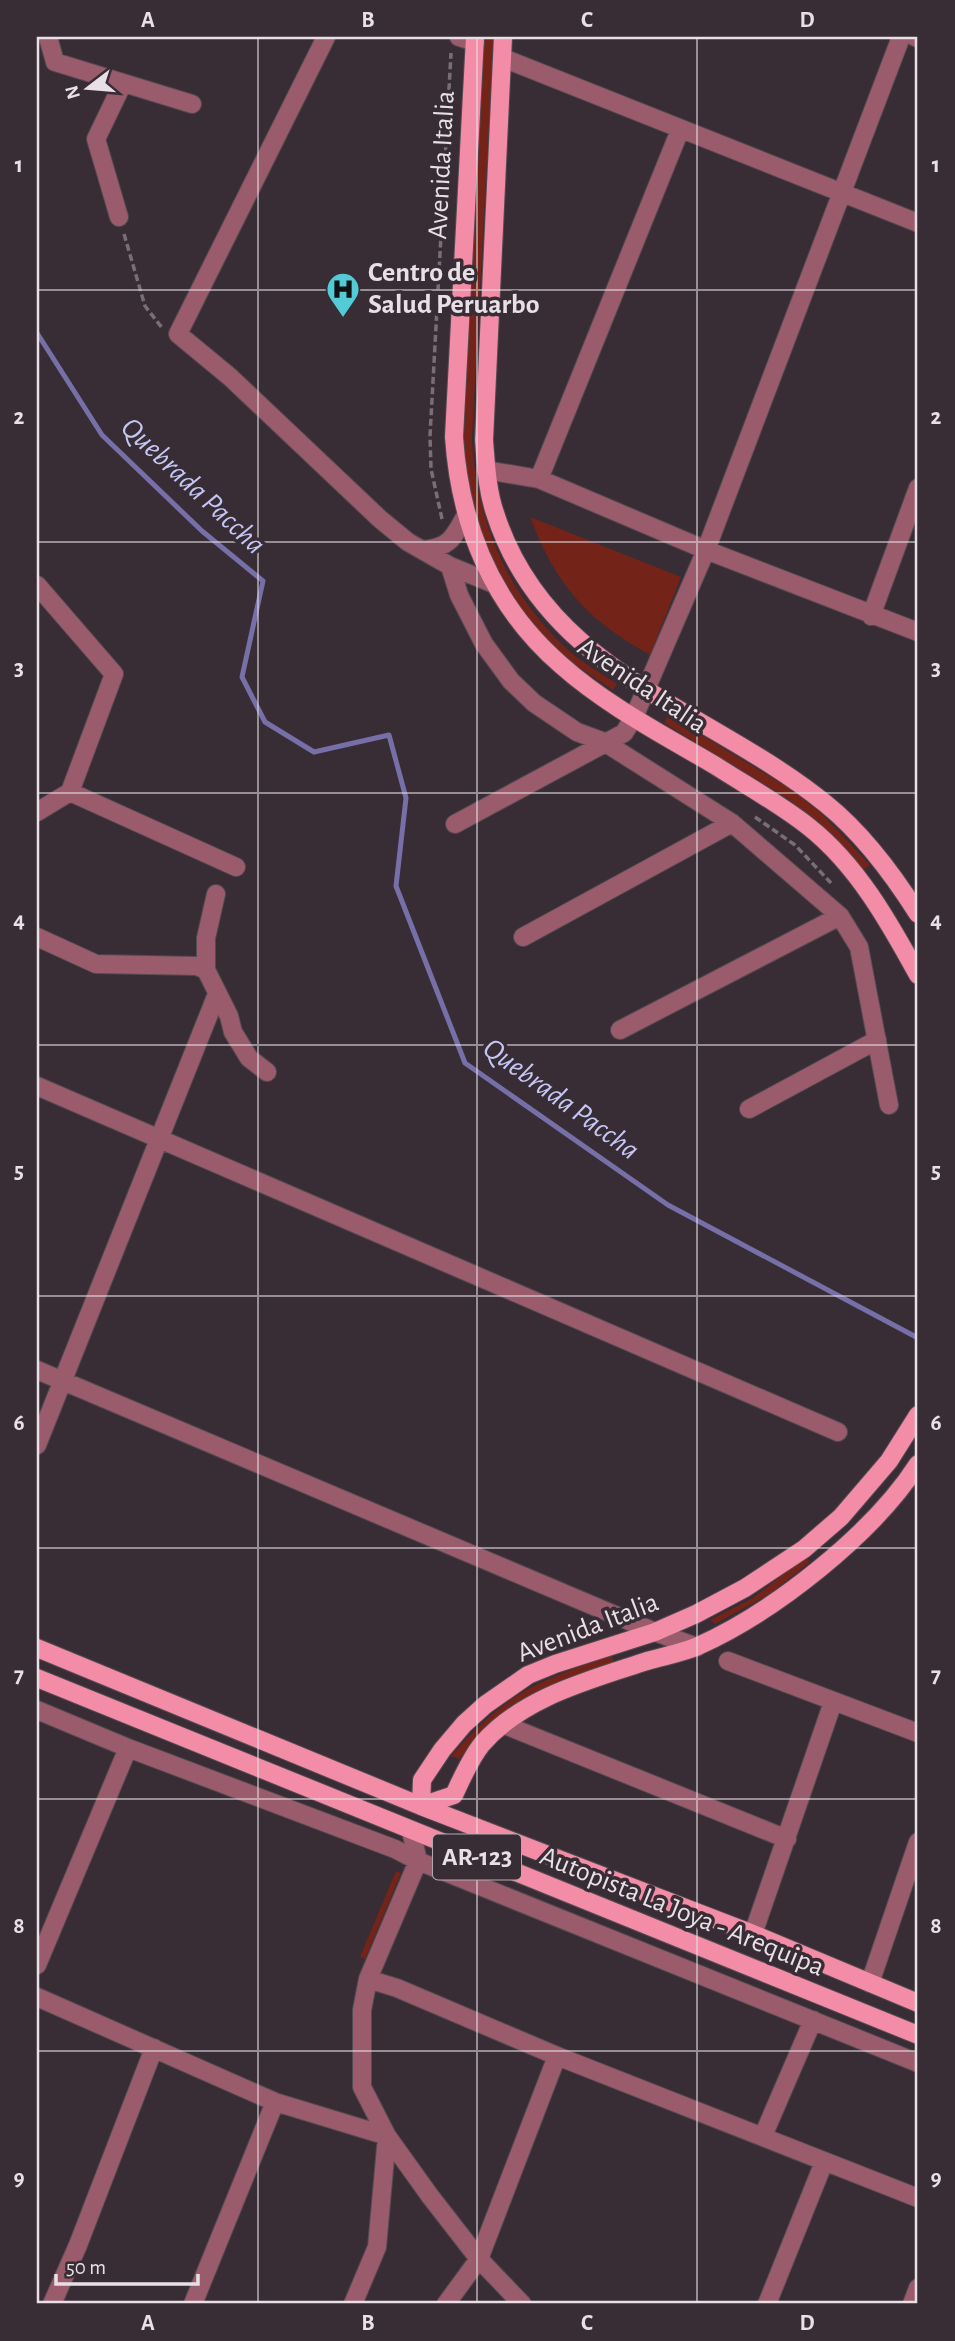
<svg xmlns="http://www.w3.org/2000/svg" width="955" height="2341" font-family="'Alegreya Sans',sans-serif">
	<style>
		.green { fill: #742319 }
		.lines { fill: none; stroke-linecap: round; stroke-linejoin: round }
		.stream { stroke: #766fa8; stroke-width: 5 }
		.minor-casing { stroke: #544a51; stroke-width: 20 }
		.major-casing { stroke: #544a51; stroke-width: 20 }
		.path { stroke: #786e75; stroke-width: 3.5; stroke-dasharray: 7 3.5; stroke-linecap: butt }
		.minor { stroke: #9a5b6c; stroke-width: 18 }
		.major { stroke: #f38ca7; stroke-width: 18 }
		.grid { fill: none; stroke: #e8e0e6; stroke-width: 2; stroke-opacity: 0.55 }
		.labels { text-anchor: middle; dominant-baseline: central; stroke-width: 7; stroke-linejoin: round; paint-order: stroke }
		.shield { fill: #382d35; stroke: #b3aab1; stroke-width: 2 }
		.shield-label { font-size: 26px; font-weight: bold; fill: #e8e0e6 }
		.street-label { font-size: 28px; fill: #e8e0e6; stroke: #382d35 }
		.poi-label { font-size: 28px; font-weight: bold; fill: #e8e0e6; stroke: #382d35; text-anchor: start }
		.water-label { font-size: 30px; font-style: italic; fill: #c5c6f4; stroke: #382d35 }
		.neatline { fill: none; stroke: #e8e0e6; stroke-width: 2.5 }
		.grid-label { font-size: 23px; text-anchor: middle; font-weight: bold; fill: #e8e0e6 }
	</style>
	<rect width="100%" height="100%" fill="#382d35"/>
	<path class="green" d="M 484,37 L 493,37 L 493,47 L 472,438 C 475,519 508,596 569,651 C 584,664 601,673 617,684 L 613,690 C 597,679 580,669 565,656 C 502,601 467,519 464,437 Z
		M 530,517 L 681,577 L 650,655 C 586,619 556,585 530,517 Z
		M 668,715 L 792,790 L 823,815 L 870,865 L 863,870 L 817,821 L 787,798 L 664,723 Z
		M 805,1557 L 810,1562 L 771,1593 L 715,1624 L 710,1620 L 753,1598 Z
		M 612,1656 L 614,1663 C 572,1677 530,1690 496,1719 C 482,1730 470,1745 459,1759 L 451,1756 C 504,1695 537,1680 612,1656 Z
		M 396,1871 L 401,1873 L 365,1959 L 360,1957 Z"/>
	<g class="lines">
		<path class="stream" d="M 37,333 L 102,435 L 202,531 L 263,581 L 242,677 L 265,722 L 314,752 L 389,735 L 406,798 L 396,886 L 465,1063 L 668,1205 L 918,1338"/>
		<defs>
			<path id="minor" d="M 48,37 L 55,62 L 192,104
				M 326,37 L 178,334 L 230,377 L 380,519 L 408,542 L 450,566 L 494,584
				M 459,37 L 475,42
				M 915,37 L 918,38
				M 503,58 L 918,223
				M 119,217 L 96,139 L 122,85
				M 486,470 L 539,479 L 706,550 L 918,632
				M 539,479 L 680,130
				M 424,550 C 450,547 453,538 465,517
				M 450,566 L 459,595 L 484,644 L 511,681 L 534,703 L 577,732 L 604,742 L 732,823 L 840,916 L 859,947 L 889,1105
				M 37,585 L 114,674 L 70,792 L 37,812
				M 871,616 L 918,488
				M 70,792 L 236,867
				M 455,824 L 624,733 L 634,717 L 706,550 L 901,37
				M 37,937 L 96,964 L 197,966 L 206,970 L 229,1016 L 233,1032 L 249,1058 L 267,1072
				M 523,937 L 732,823
				M 206,970 L 206,938 L 216,894
				M 620,1030 L 840,916
				M 37,1086 L 838,1432
				M 749,1109 L 877,1040
				M 37,1370 L 655,1632 L 697,1647
				M 37,1445 L 217,994
				M 728,1661 L 918,1733
				M 37,1710 L 128,1748 L 395,1849 L 418,1861 L 918,2063
				M 505,1725 L 787,1839
				M 411,1831 L 418,1861 L 368,1979 L 362,2010 L 362,2087 L 387,2136 L 430,2196 L 479,2259 L 522,2304
				M 753,1934 L 833,1702
				M 37,1965 L 128,1748
				M 368,1979 L 397,1988 L 557,2056 L 918,2198
				M 870,1983 L 918,1842
				M 37,1997 L 275,2102 L 387,2136 L 377,2247 L 353,2304
				M 763,2136 L 813,2020
				M 52,2304 L 78,2245 L 154,2048
				M 193,2304 L 275,2102
				M 446,2304 L 479,2259 L 557,2056
				M 767,2304 L 824,2162
				M 912,2304 L 918,2288"/>
			<path id="major" d="M 475,37 L 454,437 C 460,526 493,606 561,665 C 607,706 664,735 716,766 C 747,786 780,804 809,827 C 857,865 889,922 918,975
				M 503,37 L 484,440 C 486,464 487,490 495,513 C 546,673 709,709 826,804 C 862,833 894,876 918,914
				M 918,1415 L 889,1461 L 841,1517 L 804,1549 L 745,1588 L 696,1614 L 655,1632 L 555,1664 L 528,1675 L 485,1705 L 464,1724 L 442,1750 L 422,1780 L 421,1806 L 454,1795 C 462,1778 470,1759 482,1744 C 523,1697 590,1680 647,1661 C 664,1656 682,1653 698,1646 C 774,1612 873,1534 918,1464
				M 37,1648 L 421,1806 L 753,1934 L 918,2003
				M 37,1678 L 918,2035"/>
		</defs>
		<use href="#minor" class="minor-casing"/>
		<use href="#major" class="major-casing"/>
		<path class="path" d="M 124,234 L 145,306 L 163,329
			M 442,519 L 431,469 L 430,436 L 451,53
			M 755,817 L 795,845 L 831,883"/>
		<use href="#minor" class="minor"/>
		<use href="#major" class="major"/>
	</g>
	<path class="grid" d="M 258,37 L 258,2304M 477,37 L 477,2304M 697,37 L 697,2304M 37,290 L 918,290M 37,542 L 918,542M 37,793 L 918,793M 37,1045 L 918,1045M 37,1296 L 918,1296M 37,1548 L 918,1548M 37,1799 L 918,1799M 37,2051 L 918,2051"/>
	<defs>
		<symbol id="hospital-pin" viewBox="-11 -11 22 30"><path d="M0 17L-7.5 6A9.5 9.5 0 1 1 7.5 6Z" fill="#52cbd7" stroke="#382d35"/><path d="M-5-5h3v3.5h4V-5h3V5h-3V1.5h-4V5h-3Z" fill="#111"/></symbol>
	</defs>
	<g fill-rule="evenodd">
		<use href="#hospital-pin" x="324" y="270" width="38" height="52"/>
	</g>
	<g class="labels">
		<rect class="shield" x="433" y="1834.5" width="88" height="45" rx="5"/>
		<g class="shield-label">
			<text x="477" y="1857">AR-123</text>
		</g>
		<g class="street-label">
			<text transform="translate(442 165) rotate(-87)">Avenida Italia</text>
			<text transform="translate(642 686) rotate(34)">Avenida Italia</text>
			<text transform="translate(588 1628) rotate(-21)">Avenida Italia</text>
			<text transform="translate(682 1912) rotate(22)">Autopista La Joya - Arequipa</text>
		</g>
		<g class="poi-label">
			<text x="368" y="273">Centro de<tspan x="368" dy="32">Salud Peruarbo</tspan></text>
		</g>
		<g class="water-label">
			<text transform="translate(193 486) rotate(43)">Quebrada Paccha</text>
			<text transform="translate(561 1099) rotate(36)">Quebrada Paccha</text>
		</g>
	</g>
	<rect width="955" height="2341" fill="none" stroke="#382d35" stroke-width="77"/>
	<g transform="translate(88 88) rotate(254)" stroke="#382d35" stroke-width="5" paint-order="stroke">
	<path d="M0-5L12 26L0 18L-12 26Z" fill="#e8e0e6"/>
	<text y="-10" font-size="19" font-weight="bold" text-anchor="middle" fill="#e8e0e6">N</text>
	</g>
	<path d="M56 2274v10h142v-10" fill="none" stroke="#e8e0e6" stroke-width="3.5"/>
	<text x="66" y="2274" font-size="21" fill="#e8e0e6" stroke="#382d35" stroke-width="5" paint-order="stroke">50 m</text>
	<rect x="38" y="38" width="878" height="2264" class="neatline"/>
	<g class="grid-label">
		<text x="148" y="27">A</text>
		<text x="368" y="27">B</text>
		<text x="587" y="27">C</text>
		<text x="807" y="27">D</text>
		<text x="19" y="172">1</text>
		<text x="936" y="172">1</text>
		<text x="19" y="424">2</text>
		<text x="936" y="424">2</text>
		<text x="19" y="675">3</text>
		<text x="936" y="675">3</text>
		<text x="19" y="927">4</text>
		<text x="936" y="927">4</text>
		<text x="19" y="1178">5</text>
		<text x="936" y="1178">5</text>
		<text x="19" y="1430">6</text>
		<text x="936" y="1430">6</text>
		<text x="19" y="1682">7</text>
		<text x="936" y="1682">7</text>
		<text x="19" y="1933">8</text>
		<text x="936" y="1933">8</text>
		<text x="19" y="2185">9</text>
		<text x="936" y="2185">9</text>
		<text x="148" y="2330">A</text>
		<text x="368" y="2330">B</text>
		<text x="587" y="2330">C</text>
		<text x="807" y="2330">D</text>
	</g>
</svg>
